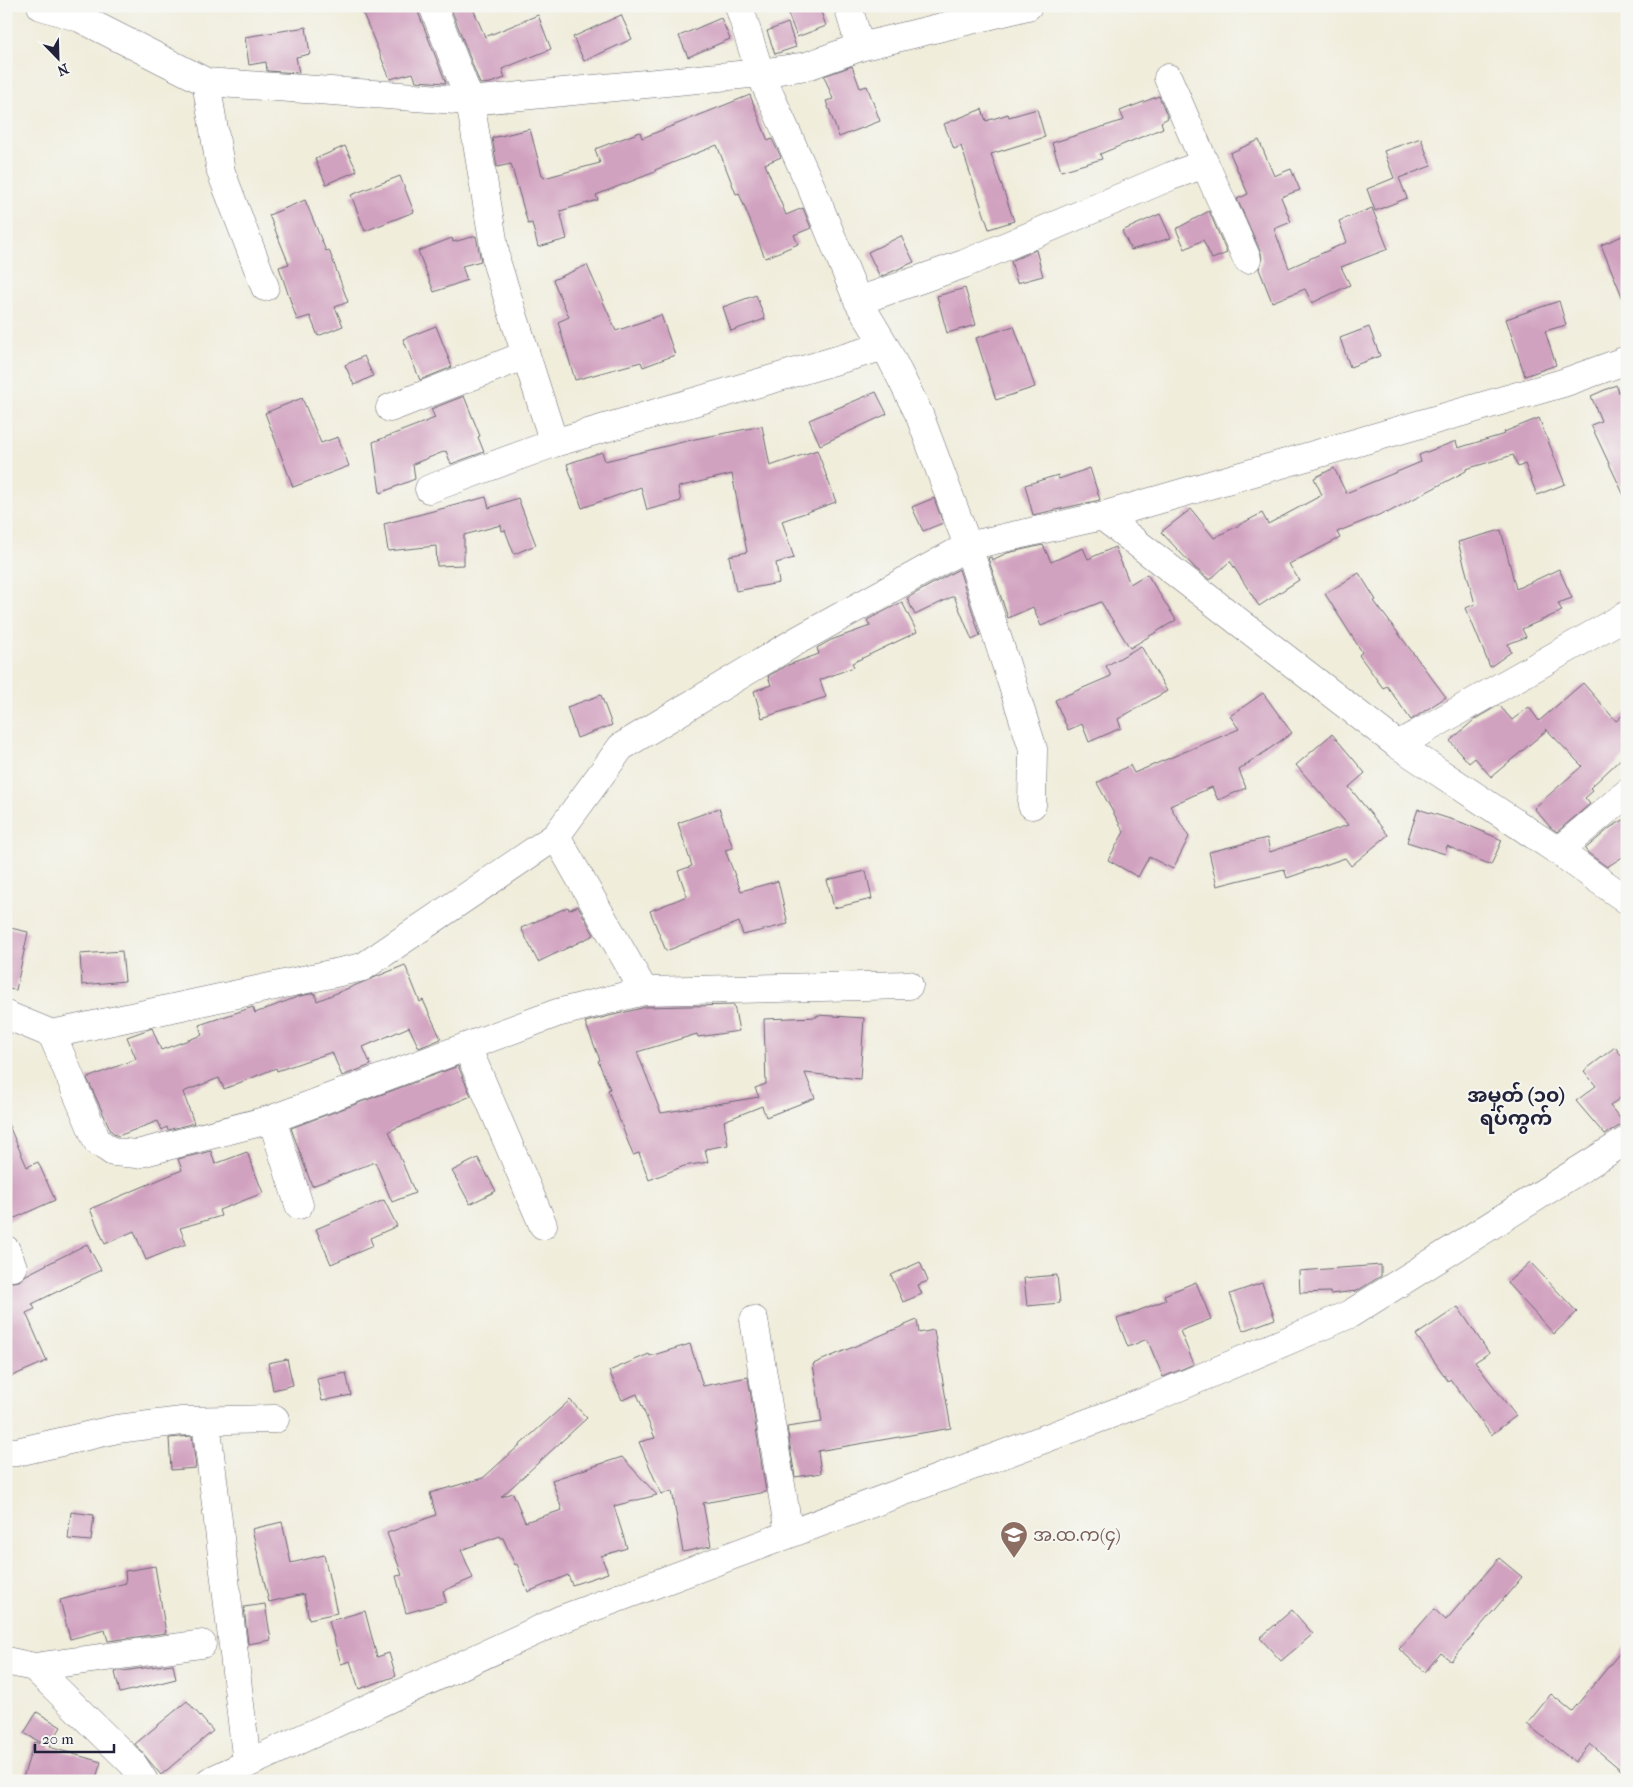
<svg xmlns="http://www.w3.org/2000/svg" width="1633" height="1787" font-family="'IM FELL French Canon','Noto Sans Myanmar',serif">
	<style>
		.building { fill: #d1a2c0 }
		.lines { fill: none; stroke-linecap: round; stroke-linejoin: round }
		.minor-casing { stroke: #6a6973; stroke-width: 29 }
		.minor { stroke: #fff; stroke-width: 28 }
		.labels { text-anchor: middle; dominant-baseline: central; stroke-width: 4; stroke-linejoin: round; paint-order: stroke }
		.education-label { font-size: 18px; fill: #785e54; stroke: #f6f6f2; text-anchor: start }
		.quarter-label { font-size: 20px; font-weight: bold; fill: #22223b; stroke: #f6f6f2 }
	</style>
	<rect width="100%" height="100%" fill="#f6f6f2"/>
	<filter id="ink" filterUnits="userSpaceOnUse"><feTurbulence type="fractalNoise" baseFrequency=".02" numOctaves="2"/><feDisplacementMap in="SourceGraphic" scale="10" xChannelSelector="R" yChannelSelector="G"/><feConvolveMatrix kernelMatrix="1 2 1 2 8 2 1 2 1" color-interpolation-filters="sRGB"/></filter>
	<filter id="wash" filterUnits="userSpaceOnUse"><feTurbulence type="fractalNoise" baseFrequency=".0096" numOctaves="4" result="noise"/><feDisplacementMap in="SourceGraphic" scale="20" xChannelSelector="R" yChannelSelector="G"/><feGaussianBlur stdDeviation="1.12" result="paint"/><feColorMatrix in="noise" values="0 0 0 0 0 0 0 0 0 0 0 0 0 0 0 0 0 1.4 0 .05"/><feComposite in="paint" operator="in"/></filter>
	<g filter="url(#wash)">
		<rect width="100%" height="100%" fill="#f0eddb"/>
		<g id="blocks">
			<path class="building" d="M 360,6 L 418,6 L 418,12 L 446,83 L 416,81 L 413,73 L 390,79 Z
				M 450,6 L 472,6 L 485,37 L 538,15 L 551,49 L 502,69 L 505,78 L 490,83 L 480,84 Z
				M 785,6 L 819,6 L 826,26 L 797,37 Z
				M 621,15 L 632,39 L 584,61 L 573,37 Z
				M 721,18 L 730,39 L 688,57 L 679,36 Z
				M 788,23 L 796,47 L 775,54 L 767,31 Z
				M 306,27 L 310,54 L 296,57 L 299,73 L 267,71 L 266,62 L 249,65 L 245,37 Z
				M 852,66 L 860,88 L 867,86 L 880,121 L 839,137 L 826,101 L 833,99 L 824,76 Z
				M 750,95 L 768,141 L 772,139 L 781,157 L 765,164 L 786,215 L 803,208 L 811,228 L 794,235 L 798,244 L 765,258 L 739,193 L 736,194 L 717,145 L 655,170 L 655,172 L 596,195 L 598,200 L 560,211 L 567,239 L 538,247 L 532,223 L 528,224 L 511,164 L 497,167 L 492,138 L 530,129 L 542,175 L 543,175 L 544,178 L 600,163 L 595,149 L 640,132 L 642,138 Z
				M 1159,96 L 1168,118 L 1161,122 L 1163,128 L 1100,154 L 1102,159 L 1061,171 L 1052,143 L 1124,120 L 1120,111 Z
				M 982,109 L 986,121 L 1008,114 L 1009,117 L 1037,109 L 1045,137 L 991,154 L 1014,221 L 989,229 L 961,146 L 954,149 L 944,124 Z
				M 1421,138 L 1431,166 L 1399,178 L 1407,198 L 1375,211 L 1367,189 L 1394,178 L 1384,151 Z
				M 1259,140 L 1274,176 L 1291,169 L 1300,190 L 1281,197 L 1291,222 L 1274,229 L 1289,268 L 1347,242 L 1339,221 L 1372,208 L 1388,249 L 1341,267 L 1350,285 L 1312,303 L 1305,289 L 1272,302 L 1259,269 L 1262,261 L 1261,253 L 1237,199 L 1248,194 L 1230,153 Z
				M 345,146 L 357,171 L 326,184 L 315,159 Z
				M 400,176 L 414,212 L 365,231 L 351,195 Z
				M 305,200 L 326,251 L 329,250 L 348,302 L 335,307 L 343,326 L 318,336 L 310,316 L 297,320 L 279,267 L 289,264 L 269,215 Z
				M 1209,211 L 1227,253 L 1212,259 L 1203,240 L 1185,249 L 1176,229 Z
				M 1160,214 L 1171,238 L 1131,250 L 1122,231 Z
				M 1627,234 L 1627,306 L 1626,306 L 1601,245 Z
				M 476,236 L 481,261 L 462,266 L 467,280 L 434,292 L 418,251 L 452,238 L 453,242 Z
				M 901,236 L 914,262 L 880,277 L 868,252 Z
				M 1036,250 L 1043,276 L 1017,283 L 1011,261 Z
				M 587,265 L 616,331 L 661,315 L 675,355 L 643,367 L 641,362 L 575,380 L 558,322 L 569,317 L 553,280 Z
				M 965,288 L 976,325 L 947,333 L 937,296 Z
				M 756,295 L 765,319 L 731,331 L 723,307 Z
				M 1559,301 L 1566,325 L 1545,331 L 1556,365 L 1525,376 L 1506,319 Z
				M 436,326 L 452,367 L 420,380 L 403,339 Z
				M 1014,326 L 1035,387 L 996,400 L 976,338 Z
				M 1369,327 L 1380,356 L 1350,367 L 1340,338 Z
				M 364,356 L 373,376 L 354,385 L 345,365 Z
				M 1616,385 L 1627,412 L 1627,502 L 1591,425 L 1601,421 L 1591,396 Z
				M 876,392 L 887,414 L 820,445 L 809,420 Z
				M 464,396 L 480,436 L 478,437 L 484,452 L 451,464 L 446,451 L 413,464 L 415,479 L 380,493 L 373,442 L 435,418 L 431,409 Z
				M 302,398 L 321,443 L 338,437 L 349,466 L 293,487 L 265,413 Z
				M 1539,418 L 1565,484 L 1537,495 L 1525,464 L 1518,467 L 1513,455 L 1466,469 L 1466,471 L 1387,513 L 1386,512 L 1337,532 L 1340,538 L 1289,564 L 1299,580 L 1259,606 L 1230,561 L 1210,580 L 1195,568 L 1161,532 L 1191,509 L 1214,538 L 1262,513 L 1268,524 L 1322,495 L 1314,478 L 1334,468 L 1346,493 L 1421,462 L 1419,455 L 1456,441 L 1458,448 L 1505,434 L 1504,432 Z
				M 762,426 L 770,466 L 817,450 L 836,502 L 782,521 L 794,558 L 776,563 L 779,583 L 736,591 L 729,556 L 747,552 L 732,474 L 678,487 L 681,501 L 647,510 L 641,487 L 582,508 L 567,464 L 602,452 L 605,461 L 695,439 Z
				M 1090,468 L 1100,500 L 1033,515 L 1025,485 L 1058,475 L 1059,479 Z
				M 486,497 L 489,508 L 518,498 L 536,545 L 514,554 L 505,530 L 502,531 L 501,525 L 464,535 L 464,565 L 437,566 L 436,546 L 388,551 L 384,524 Z
				M 934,498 L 943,523 L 923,531 L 912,507 Z
				M 1501,530 L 1516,589 L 1559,569 L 1572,598 L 1558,603 L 1562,611 L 1522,629 L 1526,637 L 1508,644 L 1511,652 L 1490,667 L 1466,608 L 1475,604 L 1458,542 Z
				M 1043,545 L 1051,562 L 1083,548 L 1088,559 L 1115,547 L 1130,584 L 1147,574 L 1176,620 L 1130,648 L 1101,602 L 1041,626 L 1033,607 L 1008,618 L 988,558 L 991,557 L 992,560 L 1007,553 Z
				M 959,569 L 980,636 L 972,640 L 954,596 L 915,615 L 907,598 Z
				M 1359,573 L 1376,600 L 1374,601 L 1446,697 L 1411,720 L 1387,686 L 1383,688 L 1359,655 L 1362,652 L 1325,594 Z
				M 902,602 L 917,632 L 852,663 L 854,667 L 820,680 L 826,697 L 762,718 L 754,691 L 771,685 L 768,676 L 788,665 L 819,654 L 817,648 L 831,640 L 870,626 L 867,620 Z
				M 1141,646 L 1167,691 L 1118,719 L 1121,728 L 1089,742 L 1082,724 L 1068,730 L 1055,700 L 1111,676 L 1106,666 Z
				M 1583,683 L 1616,721 L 1627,712 L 1627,753 L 1590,788 L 1593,791 L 1585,798 L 1590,804 L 1557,832 L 1550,827 L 1534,808 L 1582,766 L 1545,728 L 1547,730 L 1491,777 L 1475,758 L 1469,763 L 1450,741 L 1475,719 L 1499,705 L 1512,720 L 1529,707 L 1539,721 Z
				M 1263,693 L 1292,733 L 1239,770 L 1246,788 L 1218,800 L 1212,787 L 1170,806 L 1189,837 L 1173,869 L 1149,857 L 1138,877 L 1108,860 L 1124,832 L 1097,783 L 1130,765 L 1134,773 L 1239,729 L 1230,716 Z
				M 601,695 L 612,725 L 577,738 L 567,707 Z
				M 1332,734 L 1365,773 L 1349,787 L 1388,835 L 1351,866 L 1345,858 L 1287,878 L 1284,869 L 1217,886 L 1209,852 L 1267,838 L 1270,852 L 1348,825 L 1296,765 Z
				M 719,808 L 733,848 L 725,850 L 741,891 L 778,881 L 788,924 L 743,935 L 739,922 L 666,951 L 650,911 L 687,896 L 678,871 L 692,866 L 678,823 Z
				M 1418,809 L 1463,823 L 1502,840 L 1491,865 L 1447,846 L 1445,854 L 1407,842 Z
				M 1627,818 L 1627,854 L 1607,867 L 1588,853 L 1585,849 L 1611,827 Z
				M 866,871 L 872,899 L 834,908 L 827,880 Z
				M 578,906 L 594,935 L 538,962 L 521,928 L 568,907 L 569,910 Z
				M 6,927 L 28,932 L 16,990 L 6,989 Z
				M 122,951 L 125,981 L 82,985 L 80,954 Z
				M 405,965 L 420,1002 L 423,1000 L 441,1039 L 419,1048 L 409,1027 L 363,1047 L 371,1065 L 342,1076 L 332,1052 L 277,1071 L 276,1068 L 224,1089 L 219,1078 L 183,1092 L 194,1123 L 168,1130 L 167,1127 L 162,1130 L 158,1121 L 118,1136 L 111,1131 L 87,1078 L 136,1059 L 127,1037 L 152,1028 L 161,1050 L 202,1035 L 199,1025 L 253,1007 L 255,1013 L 300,996 L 315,993 L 317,1001 Z
				M 734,1005 L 739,1031 L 698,1037 L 697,1034 L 637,1052 L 661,1113 L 759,1097 L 755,1088 L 766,1084 L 764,1019 L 817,1017 L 817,1015 L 864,1018 L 860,1079 L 805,1073 L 815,1098 L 766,1117 L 762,1106 L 724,1121 L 728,1145 L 705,1149 L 708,1162 L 684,1166 L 649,1180 L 639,1153 L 633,1155 L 608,1090 L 610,1089 L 598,1061 L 600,1060 L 585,1022 L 646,1007 Z
				M 1615,1047 L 1627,1063 L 1627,1092 L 1610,1106 L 1624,1123 L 1605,1135 L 1576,1101 L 1596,1086 L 1584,1071 Z
				M 458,1066 L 471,1096 L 389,1131 L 415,1193 L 392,1202 L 375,1162 L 312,1186 L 291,1128 Z
				M 6,1119 L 27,1167 L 38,1162 L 55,1200 L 6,1222 Z
				M 211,1151 L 215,1164 L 247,1152 L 263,1193 L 219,1210 L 221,1216 L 180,1228 L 186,1244 L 146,1260 L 134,1231 L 105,1244 L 90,1209 L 182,1170 L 178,1159 Z
				M 478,1158 L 496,1191 L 470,1204 L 452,1171 Z
				M 384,1200 L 397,1226 L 370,1238 L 373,1246 L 331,1264 L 316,1229 Z
				M 87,1244 L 101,1270 L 32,1304 L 35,1309 L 26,1313 L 47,1361 L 10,1377 L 6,1365 L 6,1281 L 11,1282 L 19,1281 L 26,1275 Z
				M 920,1262 L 928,1281 L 918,1285 L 922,1294 L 903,1302 L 891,1275 Z
				M 1530,1262 L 1577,1312 L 1554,1334 L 1507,1283 Z
				M 1381,1265 L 1381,1276 L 1357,1291 L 1330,1294 L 1330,1292 L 1300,1293 L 1299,1271 Z
				M 1057,1275 L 1060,1303 L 1027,1306 L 1024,1278 Z
				M 1196,1282 L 1211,1319 L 1180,1331 L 1194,1364 L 1163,1377 L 1147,1339 L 1128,1347 L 1117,1319 L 1166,1300 L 1164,1295 Z
				M 1262,1283 L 1275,1319 L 1243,1331 L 1230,1294 Z
				M 1458,1307 L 1489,1353 L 1475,1362 L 1516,1416 L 1491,1435 L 1450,1379 L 1448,1381 L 1416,1335 Z
				M 917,1320 L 919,1333 L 934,1330 L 951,1428 L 818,1451 L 821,1473 L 795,1477 L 787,1427 L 822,1422 L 813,1364 Z
				M 690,1344 L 703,1386 L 748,1377 L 766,1492 L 703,1503 L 711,1546 L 683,1552 L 672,1491 L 661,1494 L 639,1442 L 655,1438 L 637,1394 L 622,1400 L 609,1371 L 649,1354 L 650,1356 Z
				M 287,1359 L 293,1385 L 273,1390 L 268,1363 Z
				M 346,1373 L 351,1395 L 322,1401 L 317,1379 Z
				M 570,1400 L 587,1418 L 501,1497 L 513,1493 L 525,1522 L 562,1510 L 552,1480 L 622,1457 L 657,1495 L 614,1506 L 627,1548 L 601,1556 L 608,1573 L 572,1585 L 568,1575 L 528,1592 L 517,1564 L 515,1565 L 503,1538 L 501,1538 L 500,1536 L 461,1550 L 473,1578 L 443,1591 L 446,1602 L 406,1613 L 396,1576 L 402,1575 L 387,1533 L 436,1515 L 430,1493 L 483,1478 Z
				M 192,1436 L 196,1468 L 171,1470 L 169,1438 Z
				M 71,1512 L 94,1515 L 91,1541 L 68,1539 Z
				M 282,1522 L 291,1563 L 324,1555 L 337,1613 L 309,1619 L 304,1594 L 269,1602 L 252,1529 Z
				M 1499,1558 L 1522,1577 L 1451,1661 L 1441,1653 L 1425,1672 L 1399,1649 L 1434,1609 L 1446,1620 Z
				M 155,1566 L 166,1633 L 108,1641 L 105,1630 L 70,1639 L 60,1600 L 126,1583 L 125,1571 Z
				M 265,1604 L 271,1640 L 248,1644 L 244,1607 Z
				M 1292,1610 L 1313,1634 L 1281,1661 L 1260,1638 Z
				M 365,1611 L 377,1657 L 389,1653 L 396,1676 L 359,1689 L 350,1661 L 341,1664 L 329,1621 Z
				M 1627,1644 L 1627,1775 L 1590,1744 L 1575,1762 L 1527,1724 L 1551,1694 L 1572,1711 Z
				M 173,1664 L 176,1679 L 120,1693 L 115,1672 Z
				M 187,1701 L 213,1731 L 161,1775 L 135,1744 Z
				M 37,1712 L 61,1727 L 49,1747 L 101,1762 L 95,1781 L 22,1781 L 34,1742 L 45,1745 L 24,1733 Z"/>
		</g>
	</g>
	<g filter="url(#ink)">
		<use href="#blocks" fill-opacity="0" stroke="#6a6973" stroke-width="1"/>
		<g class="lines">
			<defs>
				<path id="minor" d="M 41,6 L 80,18 L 206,82 L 470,101 L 760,73 L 807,66 L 860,47 L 848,6
					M 433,6 L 470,101 L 497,264 L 554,443 L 885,346
					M 739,6 L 760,73 L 812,189 L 858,301 L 885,346 L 919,414 L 968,546 L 1033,749 L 1032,805
					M 860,47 L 1028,6
					M 1168,78 L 1205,164
					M 206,82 L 221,172 L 265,287
					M 858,301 L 964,264 L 1171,176 L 1205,164 L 1247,259
					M 390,408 L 526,355
					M 429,489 L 554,443
					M 1102,516 L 1398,745 L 1558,851 L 1627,900
					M 1398,745 L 1627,615
					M 556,836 L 644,991
					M 1558,851 L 1627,793
					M 6,1015 L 52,1034 L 363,967 L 556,836 L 621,747 L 800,639 L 968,546 L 1102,516 L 1563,383 L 1627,360
					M 52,1034 L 97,1141 L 113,1152 L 137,1154 L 272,1119 L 557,1013 L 644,991 L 909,985
					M 467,1047 L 543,1225
					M 272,1119 L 299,1205
					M 6,1250 L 13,1267
					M 754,1320 L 789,1534
					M 206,1421 L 247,1763
					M 6,1452 L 17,1452 L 117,1429 L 182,1421 L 275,1419
					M 6,1661 L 34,1667 L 133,1764 L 144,1781
					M 34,1667 L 202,1644
					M 210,1781 L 562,1619 L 1146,1401 L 1350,1314 L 1627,1140"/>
			</defs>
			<use href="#minor" class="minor-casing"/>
			<use href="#minor" class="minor"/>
		</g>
	</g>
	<defs>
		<symbol id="school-pin" viewBox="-11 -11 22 30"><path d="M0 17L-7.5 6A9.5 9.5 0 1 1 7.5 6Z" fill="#8d6e63" stroke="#f6f6f2"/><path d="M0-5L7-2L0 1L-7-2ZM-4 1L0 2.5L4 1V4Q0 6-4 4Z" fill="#fff"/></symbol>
	</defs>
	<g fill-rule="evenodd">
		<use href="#school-pin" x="998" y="1519" width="32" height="43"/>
	</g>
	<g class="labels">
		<g class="education-label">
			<text x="1033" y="1535">အ.ထ.က(၄)</text>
		</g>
		<g class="quarter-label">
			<text x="1516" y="1095">အမှတ် (၁၀)<tspan x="1516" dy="23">ရပ်ကွက်</tspan></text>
		</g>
	</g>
	<rect width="1633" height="1787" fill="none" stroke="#f6f6f2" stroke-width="25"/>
	<g transform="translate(58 58) rotate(157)" stroke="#f6f6f2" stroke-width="4" paint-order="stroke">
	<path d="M0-4L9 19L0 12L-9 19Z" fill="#22223b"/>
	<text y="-8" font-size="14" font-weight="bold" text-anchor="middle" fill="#22223b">N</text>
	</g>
	<path d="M35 1744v8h79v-8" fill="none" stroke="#22223b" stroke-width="2.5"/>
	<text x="42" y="1744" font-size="15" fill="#22223b" stroke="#f6f6f2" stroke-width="4" paint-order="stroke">20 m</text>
</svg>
